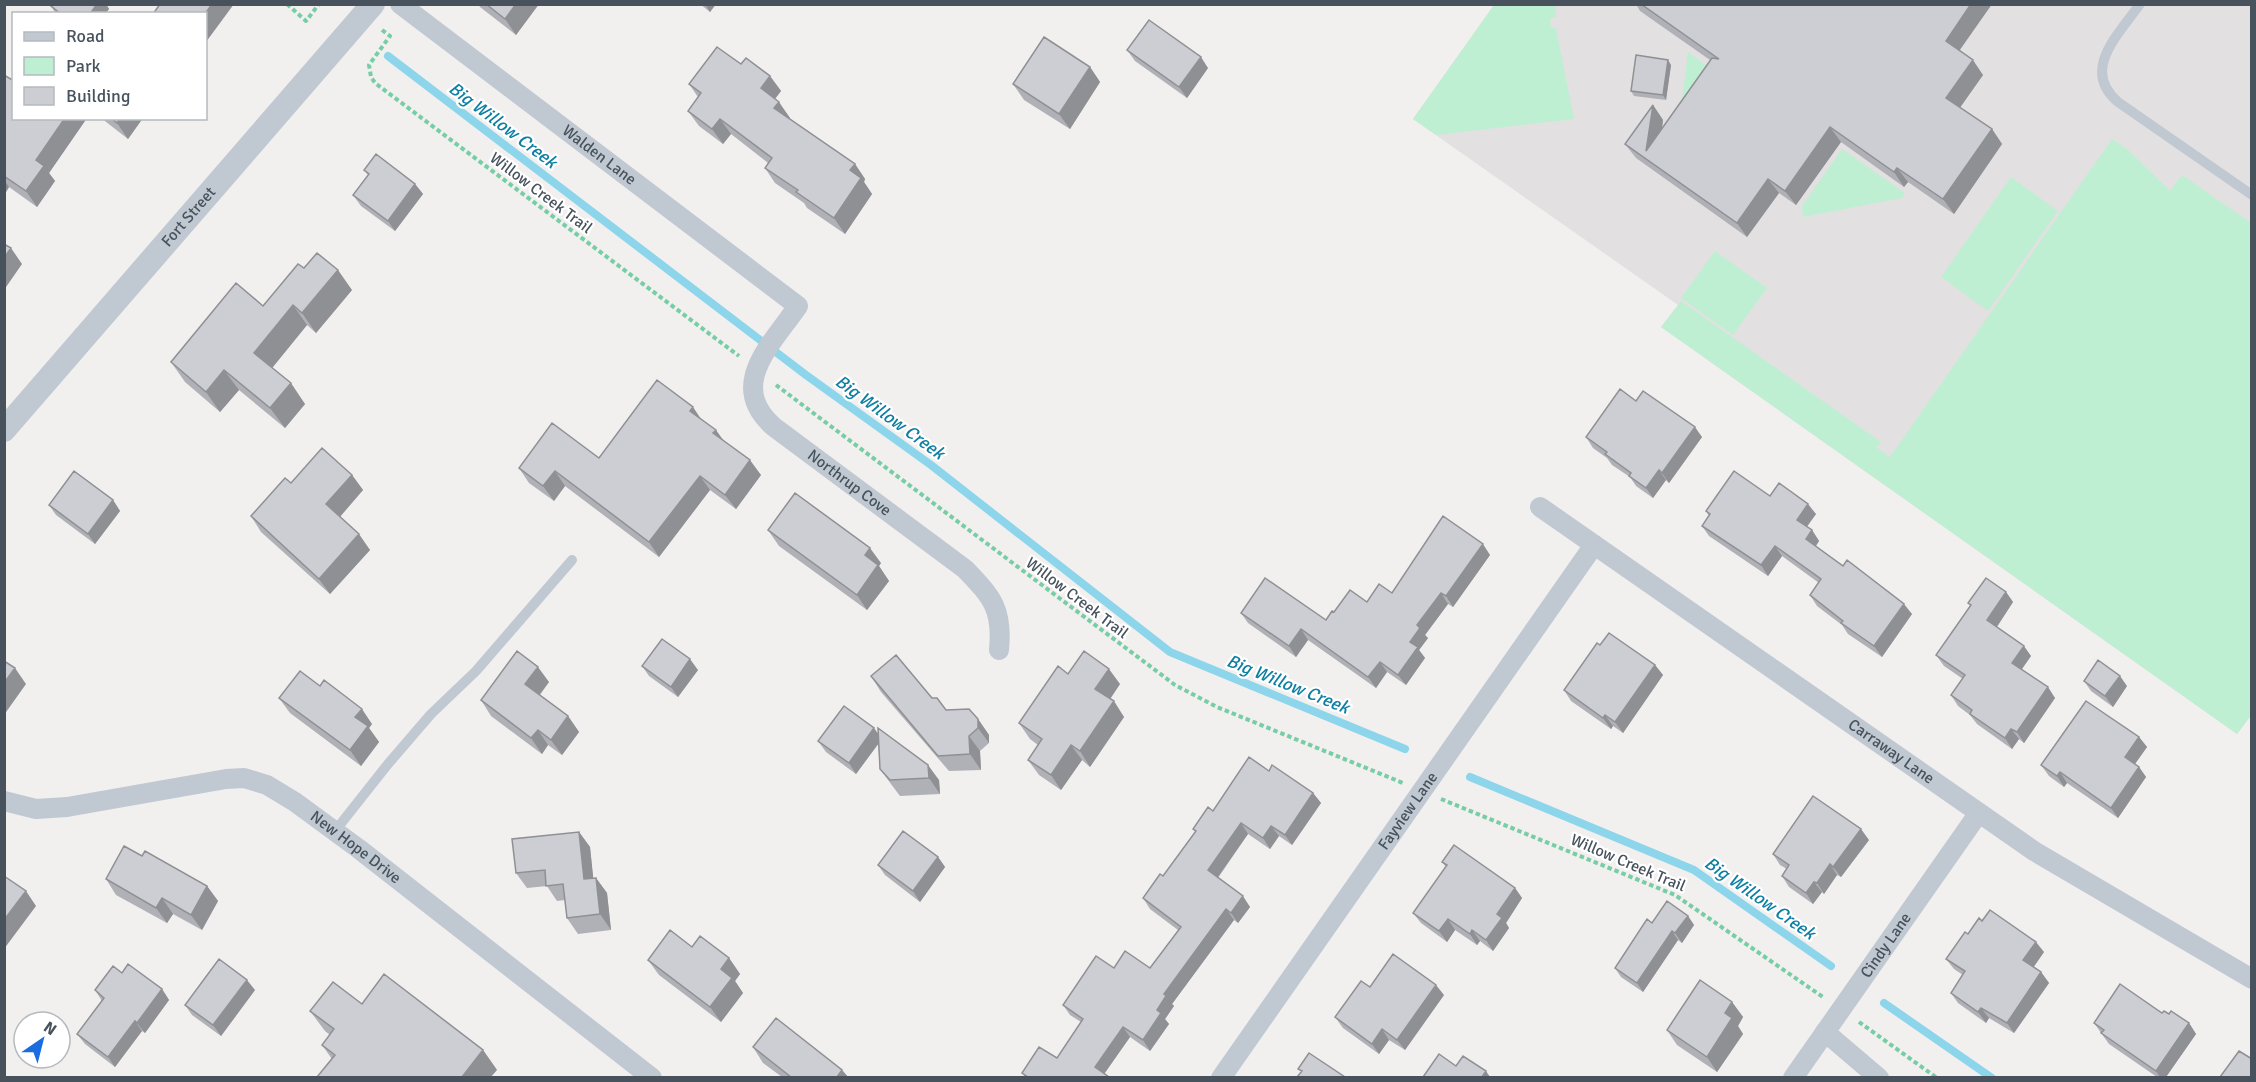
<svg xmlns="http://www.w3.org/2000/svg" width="2256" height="1082" font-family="Signika,sans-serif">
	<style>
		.education { fill: #e3e0e1 }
		.green { fill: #beefd2 }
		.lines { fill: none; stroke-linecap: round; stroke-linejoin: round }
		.stream { stroke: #8cd5eb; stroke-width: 8 }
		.path { stroke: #77cda5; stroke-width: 4; stroke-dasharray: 4.5 3; stroke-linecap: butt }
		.service { stroke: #c0c9d1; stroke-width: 10 }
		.minor { stroke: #c0c9d1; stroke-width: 20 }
		.tertiary { stroke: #c0c9d1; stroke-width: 24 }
		.wall { fill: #afb1b6 }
		.shaded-wall { fill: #8f9094 }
		.building { fill: #ccced4; stroke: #8f9094; stroke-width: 1.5 }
		.labels { text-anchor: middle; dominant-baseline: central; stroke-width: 4.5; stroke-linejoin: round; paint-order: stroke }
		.street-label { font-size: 16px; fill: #47525d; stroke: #fff }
		.water-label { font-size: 18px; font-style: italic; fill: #0d7fa2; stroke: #fff }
	</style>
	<rect width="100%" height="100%" fill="#f2efef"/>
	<path class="education" d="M 1494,5 L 2251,5 L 2252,714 L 2237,734 L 1661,327 L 1678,305 L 1413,119 Z"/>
	<path class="green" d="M 1494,5 L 1556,5 L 1556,17 L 1550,19 L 1551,28 L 1556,28 L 1574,119 L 1436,135 L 1413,119 Z
		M 1688,52 L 1715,72 L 1679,122 Z
		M 2112,139 L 2128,150 L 2170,191 L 2182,175 L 2251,223 L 2252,714 L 2237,734 L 1661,327 L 1681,301 L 1881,442 L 1877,448 L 1890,457 Z
		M 1842,149 L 1905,193 L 1902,198 L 1803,217 L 1802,206 Z
		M 2011,177 L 2058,211 L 1988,311 L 1941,277 Z
		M 1715,251 L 1767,288 L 1733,335 L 1681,298 Z"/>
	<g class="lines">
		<path class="stream" d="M 388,56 L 806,375 L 931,465 L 1170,652 L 1405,749
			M 1470,777 L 1694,870 L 1831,966
			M 1884,1003 L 1992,1078"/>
		<path class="path" d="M 287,4 L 306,21 L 319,4
			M 382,30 L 390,36 L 369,65 L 371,77 L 375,83 L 739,356
			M 776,385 L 1175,685 L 1217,707 L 1403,783
			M 1441,799 L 1675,895 L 1823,997
			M 1859,1022 L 1937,1078"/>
		<path class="service" d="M 2140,4 C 2119,34 2080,70 2118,102 L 2252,195
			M 335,831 L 388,764 L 431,714 L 476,671 L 572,560"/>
		<g class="minor">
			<path id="s1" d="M 400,4 L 798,306 C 772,344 726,385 774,427 L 965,569 C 992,597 1003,609 999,650"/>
			<path id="s2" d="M 1540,507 L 2034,851 L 2252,979"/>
			<path id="s3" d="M 4,801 L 36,809 L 67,807 L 226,779 L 244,778 L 267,785 L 295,802 L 359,849 L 652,1078"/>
			<path d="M 1825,1032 L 1879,1078"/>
			<path id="s4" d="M 1221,1078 L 1594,545"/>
			<path id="s5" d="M 1793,1078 L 1978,814"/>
		</g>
		<path class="tertiary" id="s6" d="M 4,430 L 373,4"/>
	</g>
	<path class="wall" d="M 52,4 L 106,4 L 109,9 L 105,14 L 56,14 L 51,6 Z
		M 478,4 L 539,4 L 516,35 L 480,7 Z
		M 700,4 L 716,4 L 710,12 Z
		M 1636,4 L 1992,4 L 1960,50 L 1983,75 L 1960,107 L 1992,129 L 2002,144 L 1954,214 L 1908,182 L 1904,187 L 1841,142 L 1796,205 L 1779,193 L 1747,237 L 1636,158 L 1625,144 L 1653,105 L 1663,120 L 1662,129 L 1710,60 L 1640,11 Z
		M 1127,50 L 1208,68 L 1187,98 L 1135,61 Z
		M 741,64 L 770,76 L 781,91 L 775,99 L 790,118 L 789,119 L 855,164 L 865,179 L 864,182 L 872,194 L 845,234 L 807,208 L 804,203 L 775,183 L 765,168 L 768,163 L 731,134 L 723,144 L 699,126 L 688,111 L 698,97 L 689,84 Z
		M 1671,65 L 1666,100 L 1634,96 L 1631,91 Z
		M 1090,67 L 1100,82 L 1070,129 L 1024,100 L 1013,84 Z
		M 4,75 L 14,118 L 87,118 L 49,173 L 55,181 L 37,207 L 9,187 L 6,192 L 4,191 Z
		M 101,118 L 143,118 L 128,139 Z
		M 364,170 L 415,184 L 423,194 L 395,231 L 361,206 L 353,195 L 368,175 Z
		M 304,268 L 352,290 L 316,333 L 307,325 L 272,368 L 305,404 L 285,428 L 239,390 L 220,412 L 185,382 L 171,362 L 263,306 Z
		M 1636,401 L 1702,437 L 1669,483 L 1666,480 L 1653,498 L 1636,486 L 1630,477 L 1612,465 L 1607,458 L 1593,448 L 1586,437 Z
		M 702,420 L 761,475 L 736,509 L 710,490 L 659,557 L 565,486 L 554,501 L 529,483 L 519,468 L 599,458 Z
		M 352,475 L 363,490 L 340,517 L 370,550 L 330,594 L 261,532 L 251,516 L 291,483 Z
		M 1770,496 L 1816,514 L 1807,527 L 1812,530 L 1819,541 L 1816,546 L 1912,614 L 1882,657 L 1848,634 L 1842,625 L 1817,606 L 1810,595 L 1819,583 L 1782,556 L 1768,576 L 1709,536 L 1702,526 L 1709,516 L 1706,511 Z
		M 113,500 L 120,511 L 95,544 L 56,515 L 49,505 Z
		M 768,530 L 881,563 L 879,566 L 889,581 L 867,610 L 779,546 Z
		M 1490,555 L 1453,607 L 1448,604 L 1425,635 L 1428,638 L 1419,650 L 1425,658 L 1406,685 L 1387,672 L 1376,688 L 1308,640 L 1296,657 L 1248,623 L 1241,613 L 1326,620 L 1334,612 L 1367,602 L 1392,593 Z
		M 2006,592 L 2013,602 L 1997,627 L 2031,656 L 2022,669 L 2055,698 L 2024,743 L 2019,739 L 2012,749 L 1977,724 L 1970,715 L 1958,706 L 1951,695 L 1963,679 L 1944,666 L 1936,655 L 1970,606 L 1968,603 Z
		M 1655,665 L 1663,675 L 1623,733 L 1613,726 L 1611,729 L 1571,701 L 1564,690 Z
		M 642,666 L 698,670 L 678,697 L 649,676 Z
		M 1068,674 L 1120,684 L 1110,699 L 1124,717 L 1090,767 L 1082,760 L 1061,790 L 1039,775 L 1028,760 L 1038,745 L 1030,739 L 1019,723 Z
		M 871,676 L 932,698 L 946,710 L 978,719 L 989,735 L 989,743 L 980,751 L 981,770 L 949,771 L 881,692 Z
		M 2084,681 L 2127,686 L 2113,707 L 2091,691 Z
		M 549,682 L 540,695 L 568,716 L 579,732 L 562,755 L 548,745 L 542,754 L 491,716 L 481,700 Z
		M 279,698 L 372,724 L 369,728 L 379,742 L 361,766 L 290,713 Z
		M 878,733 L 939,780 L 940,794 L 900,796 L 891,784 L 880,769 L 878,743 L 856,774 L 826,752 L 818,741 Z
		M 2139,737 L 2147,747 L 2135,764 L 2139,767 L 2146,777 L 2118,818 L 2067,783 L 2064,787 L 2049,776 L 2041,765 Z
		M 1269,771 L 1313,793 L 1321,803 L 1292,845 L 1279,836 L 1270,849 L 1248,834 L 1218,878 L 1250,907 L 1238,923 L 1234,920 L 1172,1004 L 1174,1006 L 1165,1019 L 1169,1024 L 1150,1051 L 1130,1037 L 1104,1074 L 1110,1077 L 1025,1077 L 1022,1073 L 1057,1058 L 1081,1022 L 1070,1015 L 1063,1005 L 1114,968 L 1150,968 L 1178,930 L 1150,909 L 1143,898 L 1163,876 L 1195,832 L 1193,829 L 1213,811 Z
		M 579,832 L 590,847 L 593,878 L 596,878 L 607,893 L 611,930 L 578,934 L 567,918 L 565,900 L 557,901 L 547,886 L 527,888 L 516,873 Z
		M 1869,840 L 1841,877 L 1837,875 L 1824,894 L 1822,892 L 1813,904 L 1789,887 L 1782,876 L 1787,869 L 1780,865 L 1773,854 Z
		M 142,856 L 207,886 L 218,901 L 202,930 L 173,914 L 167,923 L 116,895 L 106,879 Z
		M 938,857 L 945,867 L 920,902 L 885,875 L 878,865 Z
		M 1442,862 L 1515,888 L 1522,898 L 1506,923 L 1509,928 L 1493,951 L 1480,941 L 1477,945 L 1455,930 L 1447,942 L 1421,923 L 1413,913 L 1446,867 Z
		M 1688,916 L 1694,925 L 1682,943 L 1678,940 L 1643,992 L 1621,977 L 1615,968 L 1652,923 Z
		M 1982,921 L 2044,952 L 2033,967 L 2041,972 L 2049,983 L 2014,1033 L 1989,1018 L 1986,1023 L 1958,1003 L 1951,993 L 1963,975 L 1954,969 L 1946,959 L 1968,934 Z
		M 692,947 L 729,958 L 740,974 L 735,981 L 743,993 L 721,1022 L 659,975 L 648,960 Z
		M 122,973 L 162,989 L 169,1000 L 145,1033 L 142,1031 L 115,1067 L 85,1044 L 77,1034 L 102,1001 L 95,990 Z
		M 1370,987 L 1444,995 L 1405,1050 L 1389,1040 L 1379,1054 L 1343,1028 L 1335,1017 Z
		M 255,990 L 221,1036 L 192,1015 L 185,1005 Z
		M 1732,1002 L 1743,1017 L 1738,1026 L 1743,1034 L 1717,1072 L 1677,1045 L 1667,1030 Z
		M 362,1004 L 483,1050 L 497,1070 L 332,1059 L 322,1045 L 330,1035 L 325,1031 L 310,1011 Z
		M 2162,1013 L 2169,1014 L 2189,1023 L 2196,1034 L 2166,1077 L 2157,1077 L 2109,1044 L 2094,1023 Z
		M 753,1047 L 842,1070 L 848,1077 L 782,1077 L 763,1063 Z"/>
	<path class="shaded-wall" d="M 97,4 L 106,4 L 109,9 L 105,14 L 90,14 Z
		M 212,4 L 234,4 L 206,42 L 206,14 L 205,14 Z
		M 516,4 L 539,4 L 516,35 L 505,19 Z
		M 705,4 L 716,4 L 710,12 Z
		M 1971,4 L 1992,4 L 1956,55 L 1946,41 Z
		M 1201,57 L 1208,68 L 1187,98 L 1179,87 Z
		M 1668,60 L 1671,65 L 1666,100 L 1663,95 Z
		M 1973,60 L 1983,75 L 1957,112 L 1946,98 Z
		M 1090,67 L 1100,82 L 1070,129 L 1059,114 Z
		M 770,76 L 781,91 L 771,104 L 761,88 Z
		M 779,102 L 790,118 L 785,124 L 774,108 Z
		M 1653,105 L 1663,120 L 1657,166 L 1646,151 Z
		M 65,118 L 87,118 L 49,173 L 55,181 L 37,207 L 26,191 L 36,160 Z
		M 120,118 L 143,118 L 128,139 L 117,123 Z
		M 720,119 L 731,134 L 723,144 L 712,129 Z
		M 1830,127 L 1841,142 L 1796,205 L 1785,191 Z
		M 1992,129 L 2002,144 L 1954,214 L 1943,199 Z
		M 855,164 L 865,179 L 864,182 L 872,194 L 845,234 L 834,218 L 850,170 Z
		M 1897,168 L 1908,182 L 1904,187 L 1894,172 Z
		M 1768,179 L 1779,193 L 1747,237 L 1737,223 Z
		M 4,180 L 9,187 L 6,192 L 4,189 Z
		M 415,184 L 423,194 L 395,231 L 388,221 Z
		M 11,248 L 22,264 L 4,290 L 4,258 Z
		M 338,270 L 352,290 L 316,333 L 302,313 Z
		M 293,305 L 307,325 L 268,373 L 254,353 Z
		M 224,370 L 239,390 L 220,412 L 206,392 Z
		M 291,383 L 305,404 L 285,428 L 270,408 Z
		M 693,407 L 703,422 L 690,411 Z
		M 1695,427 L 1702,437 L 1669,483 L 1662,473 Z
		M 716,430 L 726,444 L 713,433 Z
		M 750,460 L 761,475 L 736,509 L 725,495 Z
		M 1659,470 L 1666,480 L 1653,498 L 1646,488 Z
		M 555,471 L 565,486 L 554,501 L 543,486 Z
		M 352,475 L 363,490 L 337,520 L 326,504 Z
		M 700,476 L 710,490 L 659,557 L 649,542 Z
		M 113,500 L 120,511 L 95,544 L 88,534 Z
		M 1808,504 L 1816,514 L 1804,530 L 1797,520 Z
		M 1812,530 L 1819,541 L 1813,550 L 1806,539 Z
		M 359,534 L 370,550 L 330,594 L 319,579 Z
		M 1483,544 L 1490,555 L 1453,607 L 1446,596 Z
		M 1775,546 L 1782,556 L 1768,576 L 1761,565 Z
		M 870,548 L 881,563 L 879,566 L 889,581 L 867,610 L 857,595 L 865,555 Z
		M 2006,592 L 2013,602 L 1994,631 L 1987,620 Z
		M 1441,593 L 1448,604 L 1425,635 L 1428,638 L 1419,650 L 1425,658 L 1406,685 L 1398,675 L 1410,642 L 1417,625 Z
		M 1904,604 L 1912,614 L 1882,657 L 1874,646 Z
		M 1301,629 L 1308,640 L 1296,657 L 1289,646 Z
		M 2024,646 L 2031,656 L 2019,673 L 2012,663 Z
		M 690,659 L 698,670 L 678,697 L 671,687 Z
		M 1380,662 L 1387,672 L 1376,688 L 1368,677 Z
		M 1655,665 L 1663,675 L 1623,733 L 1615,722 Z
		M 538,667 L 549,682 L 536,699 L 525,684 Z
		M 15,668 L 26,684 L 4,715 L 4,683 Z
		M 1109,669 L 1120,684 L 1106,705 L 1095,689 Z
		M 2120,676 L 2127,686 L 2113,707 L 2105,696 Z
		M 2048,687 L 2055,698 L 2024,743 L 2017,732 Z
		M 1114,701 L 1124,717 L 1090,767 L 1080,751 Z
		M 362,709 L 372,724 L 369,728 L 379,742 L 361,766 L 350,750 L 355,717 Z
		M 1605,715 L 1613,726 L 1611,729 L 1603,718 Z
		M 568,716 L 579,732 L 562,755 L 551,740 Z
		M 978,719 L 989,735 L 989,743 L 978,728 Z
		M 874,728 L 882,739 L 856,774 L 849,763 Z
		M 2011,729 L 2019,739 L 2012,749 L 2005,738 Z
		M 538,730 L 548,745 L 542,754 L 531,738 Z
		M 969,736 L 980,751 L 981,770 L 970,754 Z
		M 2139,737 L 2147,747 L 2132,768 L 2125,757 Z
		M 1071,745 L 1082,760 L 1061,790 L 1051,775 Z
		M 928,765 L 939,780 L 940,794 L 929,778 Z
		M 2139,767 L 2146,777 L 2118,818 L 2111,808 Z
		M 2060,772 L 2067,783 L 2064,787 L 2057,776 Z
		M 1313,793 L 1321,803 L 1292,845 L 1285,835 Z
		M 1241,823 L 1248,834 L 1215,881 L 1208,870 Z
		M 1271,826 L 1279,836 L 1270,849 L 1263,838 Z
		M 1861,829 L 1869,840 L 1841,877 L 1833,867 Z
		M 579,832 L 590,847 L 595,894 L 584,879 Z
		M 938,857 L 945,867 L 920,902 L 913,891 Z
		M 1830,864 L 1837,875 L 1824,894 L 1817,883 Z
		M 596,878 L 607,893 L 611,930 L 600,914 Z
		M 1814,882 L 1822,892 L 1813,904 L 1806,893 Z
		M 207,886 L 218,901 L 202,930 L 191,915 Z
		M 1515,888 L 1522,898 L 1506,923 L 1509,928 L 1493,951 L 1486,940 L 1497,914 Z
		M 26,891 L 36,906 L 4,949 L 4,920 Z
		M 1243,896 L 1250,907 L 1238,923 L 1231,913 Z
		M 162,898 L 173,914 L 167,923 L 156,908 Z
		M 1226,909 L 1234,920 L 1172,1004 L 1174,1006 L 1165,1019 L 1169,1024 L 1150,1051 L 1143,1040 L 1164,994 Z
		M 1688,916 L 1694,925 L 1682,943 L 1675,933 Z
		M 1448,919 L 1455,930 L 1447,942 L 1439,931 Z
		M 1472,930 L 1480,941 L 1477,945 L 1470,934 Z
		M 1672,931 L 1678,940 L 1643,992 L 1637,983 Z
		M 2036,942 L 2044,952 L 2031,971 L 2023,960 Z
		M 729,958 L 740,974 L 735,981 L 743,993 L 721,1022 L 710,1007 L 721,969 Z
		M 2041,972 L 2049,983 L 2014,1033 L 2007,1023 Z
		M 247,980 L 255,990 L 221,1036 L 213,1025 Z
		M 1436,985 L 1444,995 L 1405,1050 L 1397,1040 Z
		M 162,989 L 169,1000 L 145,1033 L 137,1023 Z
		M 1732,1002 L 1743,1017 L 1738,1026 L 1743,1034 L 1717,1072 L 1707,1057 L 1725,1013 Z
		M 1981,1008 L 1989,1018 L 1986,1023 L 1978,1012 Z
		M 135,1021 L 142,1031 L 115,1067 L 108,1057 Z
		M 2189,1023 L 2196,1034 L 2166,1077 L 2160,1077 L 2156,1071 Z
		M 1123,1027 L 1130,1037 L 1102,1077 L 1095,1067 Z
		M 1382,1029 L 1389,1040 L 1379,1054 L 1372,1044 Z
		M 483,1050 L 497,1070 L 491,1077 L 462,1077 Z
		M 842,1070 L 848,1077 L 837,1077 Z
		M 1486,1071 L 1490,1077 L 1482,1077 Z"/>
	<path class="building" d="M 52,4 L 97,4 L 90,14 L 61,14 L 51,6 Z
		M 160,4 L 212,4 L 205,14 L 153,14 Z
		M 486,4 L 516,4 L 505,19 Z
		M 1641,4 L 1971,4 L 1946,41 L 1973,60 L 1946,98 L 1992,129 L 1943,199 L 1897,168 L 1894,172 L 1830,127 L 1785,191 L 1768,179 L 1737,223 L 1625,144 L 1653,105 L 1646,151 L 1712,58 L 1719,59 Z
		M 1149,20 L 1201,57 L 1179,87 L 1127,50 Z
		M 1044,37 L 1090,67 L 1059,114 L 1013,84 Z
		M 717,47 L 741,64 L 746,58 L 770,76 L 761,88 L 779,102 L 774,108 L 855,164 L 850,170 L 861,178 L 834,218 L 796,192 L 798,190 L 765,168 L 772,158 L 720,119 L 712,129 L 688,111 L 701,93 L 689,84 Z
		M 1636,55 L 1668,60 L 1663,95 L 1631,91 Z
		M 4,75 L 14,81 L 14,118 L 65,118 L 36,160 L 44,166 L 26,191 L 4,176 Z
		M 111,118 L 120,118 L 117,123 Z
		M 376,154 L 415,184 L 388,221 L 353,195 L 369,174 L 364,170 Z
		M 4,244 L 11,248 L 4,258 Z
		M 317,253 L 338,270 L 302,313 L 293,305 L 254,353 L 291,383 L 270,408 L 224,370 L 206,392 L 171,362 L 236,283 L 263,306 L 298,264 L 304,268 Z
		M 657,380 L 693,407 L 690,411 L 716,430 L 713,433 L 750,460 L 725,495 L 700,476 L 649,542 L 555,471 L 543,486 L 519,468 L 552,423 L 599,458 Z
		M 1620,389 L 1636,401 L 1643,391 L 1695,427 L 1662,473 L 1659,470 L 1646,488 L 1629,476 L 1631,473 L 1605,454 L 1607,452 L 1586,437 Z
		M 322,448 L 352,475 L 326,504 L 359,534 L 319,579 L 251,516 L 285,478 L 291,483 Z
		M 74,471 L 113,500 L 88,534 L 49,505 Z
		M 1734,471 L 1770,496 L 1779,483 L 1808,504 L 1797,520 L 1812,530 L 1806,539 L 1843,566 L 1847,560 L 1904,604 L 1874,646 L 1841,623 L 1843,621 L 1810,595 L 1821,579 L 1775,546 L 1761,565 L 1702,526 L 1710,514 L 1706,511 Z
		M 795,493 L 870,548 L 865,555 L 878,565 L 857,595 L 768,530 Z
		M 1443,516 L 1483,544 L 1446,596 L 1441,593 L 1417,625 L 1420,628 L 1410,642 L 1418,647 L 1398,675 L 1380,662 L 1368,677 L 1301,629 L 1289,646 L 1241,613 L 1265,578 L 1326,620 L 1332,611 L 1334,612 L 1350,590 L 1367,602 L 1379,584 L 1392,593 Z
		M 1986,578 L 2006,592 L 1987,620 L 2024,646 L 2012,663 L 2048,687 L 2017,732 L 2011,729 L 2005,738 L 1970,714 L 1972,710 L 1951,695 L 1965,675 L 1936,655 L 1971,605 L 1968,603 Z
		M 1609,633 L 1655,665 L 1615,722 L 1605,715 L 1603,718 L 1564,690 L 1597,643 L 1600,645 Z
		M 662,639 L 690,659 L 671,687 L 642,666 Z
		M 517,651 L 538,667 L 525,684 L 568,716 L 551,740 L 538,730 L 531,738 L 481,700 Z
		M 1084,651 L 1109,669 L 1095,689 L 1114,701 L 1080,751 L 1071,745 L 1051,775 L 1028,760 L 1042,739 L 1019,723 L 1058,666 L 1068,674 Z
		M 896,655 L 932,698 L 937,698 L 946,710 L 969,709 L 978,719 L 978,728 L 969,736 L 970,754 L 938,756 L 871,676 Z
		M 2098,660 L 2120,676 L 2105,696 L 2084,681 Z
		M 4,661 L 15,668 L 4,683 Z
		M 300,671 L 320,686 L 324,680 L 362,709 L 355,717 L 368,726 L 350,750 L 279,698 Z
		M 2086,701 L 2139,737 L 2125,757 L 2139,767 L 2111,808 L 2060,772 L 2057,776 L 2041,765 Z
		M 844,706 L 874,728 L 849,763 L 818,741 Z
		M 878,728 L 928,765 L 929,778 L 890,780 L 880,769 Z
		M 1249,757 L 1269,771 L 1272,765 L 1313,793 L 1285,835 L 1271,826 L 1263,838 L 1241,823 L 1208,870 L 1243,896 L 1231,913 L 1226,909 L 1164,994 L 1166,996 L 1157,1010 L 1161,1013 L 1143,1040 L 1123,1027 L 1095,1067 L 1109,1077 L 1028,1077 L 1022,1073 L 1039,1047 L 1057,1058 L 1083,1019 L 1063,1005 L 1096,956 L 1114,968 L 1125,951 L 1150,968 L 1181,927 L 1143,898 L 1160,874 L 1163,876 L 1196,831 L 1193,829 L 1208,807 L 1213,811 Z
		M 1813,796 L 1861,829 L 1833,867 L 1830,864 L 1817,883 L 1814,882 L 1806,893 L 1782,876 L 1789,865 L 1773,854 Z
		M 903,831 L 938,857 L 913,891 L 878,865 Z
		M 579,832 L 584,879 L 596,878 L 600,914 L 567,918 L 563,884 L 546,886 L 545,870 L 516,873 L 512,839 Z
		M 1454,845 L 1515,888 L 1497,914 L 1502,918 L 1486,940 L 1472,930 L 1470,934 L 1448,919 L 1439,931 L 1413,913 L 1447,865 L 1442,862 Z
		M 124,846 L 142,856 L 145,851 L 207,886 L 191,915 L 162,898 L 156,908 L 106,879 Z
		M 4,876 L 26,891 L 4,920 Z
		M 1667,901 L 1688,916 L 1675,933 L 1672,931 L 1637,983 L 1615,968 L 1647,919 L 1652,923 Z
		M 1990,910 L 2036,942 L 2023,960 L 2041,972 L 2007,1023 L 1981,1008 L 1978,1012 L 1951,993 L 1965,971 L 1946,959 L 1965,932 L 1968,934 L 1979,918 L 1982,921 Z
		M 670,930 L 692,947 L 700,936 L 729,958 L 721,969 L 732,978 L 710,1007 L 648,960 Z
		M 1393,954 L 1436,985 L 1397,1040 L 1382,1029 L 1372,1044 L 1335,1017 L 1361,981 L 1370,987 Z
		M 219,959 L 247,980 L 213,1025 L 185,1005 Z
		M 128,964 L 162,989 L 137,1023 L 135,1021 L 108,1057 L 77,1034 L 104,998 L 95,990 L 113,966 L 122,973 Z
		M 384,974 L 483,1050 L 462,1077 L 317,1077 L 335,1055 L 322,1045 L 334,1029 L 310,1011 L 333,982 L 362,1004 Z
		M 1700,980 L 1732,1002 L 1725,1013 L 1732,1018 L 1707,1057 L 1667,1030 Z
		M 2120,984 L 2162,1013 L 2164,1011 L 2169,1014 L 2171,1011 L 2189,1023 L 2156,1071 L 2101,1033 L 2104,1030 L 2094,1023 Z
		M 776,1018 L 842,1070 L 837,1077 L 791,1077 L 753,1047 Z
		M 2239,1051 L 2252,1059 L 2252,1077 L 2220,1077 Z
		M 1309,1053 L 1345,1077 L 1297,1077 L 1302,1071 L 1298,1069 Z
		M 1439,1054 L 1456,1066 L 1463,1056 L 1486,1071 L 1482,1077 L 1423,1077 Z"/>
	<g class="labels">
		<g class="street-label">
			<text stroke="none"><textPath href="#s1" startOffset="250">Walden Lane</textPath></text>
			<text transform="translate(541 193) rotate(37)">Willow Creek Trail</text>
			<text stroke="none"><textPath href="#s6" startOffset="282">Fort Street</textPath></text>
			<text stroke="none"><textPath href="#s1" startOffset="734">Northrup Cove</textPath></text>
			<text transform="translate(1077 598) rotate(37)">Willow Creek Trail</text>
			<text stroke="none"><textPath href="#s2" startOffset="428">Carraway Lane</textPath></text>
			<text stroke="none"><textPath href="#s4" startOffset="326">Fayview Lane</textPath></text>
			<text stroke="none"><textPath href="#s3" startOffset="376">New Hope Drive</textPath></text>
			<text transform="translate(1628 863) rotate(23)">Willow Creek Trail</text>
			<text stroke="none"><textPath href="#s5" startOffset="162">Cindy Lane</textPath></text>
		</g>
		<g class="water-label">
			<text transform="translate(503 125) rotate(37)">Big Willow Creek</text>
			<text transform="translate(890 417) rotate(36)">Big Willow Creek</text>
			<text transform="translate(1288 684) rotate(22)">Big Willow Creek</text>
			<text transform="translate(1760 898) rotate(35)">Big Willow Creek</text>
		</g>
	</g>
	<rect width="2256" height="1082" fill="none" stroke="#47525d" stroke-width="12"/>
	<rect x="12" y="12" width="195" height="108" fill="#ffffff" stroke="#b5babe" stroke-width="1.5"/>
	<rect x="24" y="32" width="30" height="9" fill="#c0c9d1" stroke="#b5babe" stroke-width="1.5"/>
	<text x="66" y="42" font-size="18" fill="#47525d">Road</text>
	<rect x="24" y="57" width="30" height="18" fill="#beefd2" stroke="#b5babe" stroke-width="1.5"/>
	<text x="66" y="72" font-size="18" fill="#47525d">Park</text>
	<rect x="24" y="87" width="30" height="18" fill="#ccced4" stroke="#b5babe" stroke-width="1.5"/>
	<text x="66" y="102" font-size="18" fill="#47525d">Building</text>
	<g transform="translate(42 1040) rotate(35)"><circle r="28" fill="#ffffff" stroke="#b5babe" stroke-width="1.5"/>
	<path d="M0-4.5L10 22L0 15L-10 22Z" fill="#1a6ce1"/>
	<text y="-9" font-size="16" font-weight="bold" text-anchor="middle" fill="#47525d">N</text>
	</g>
</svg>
